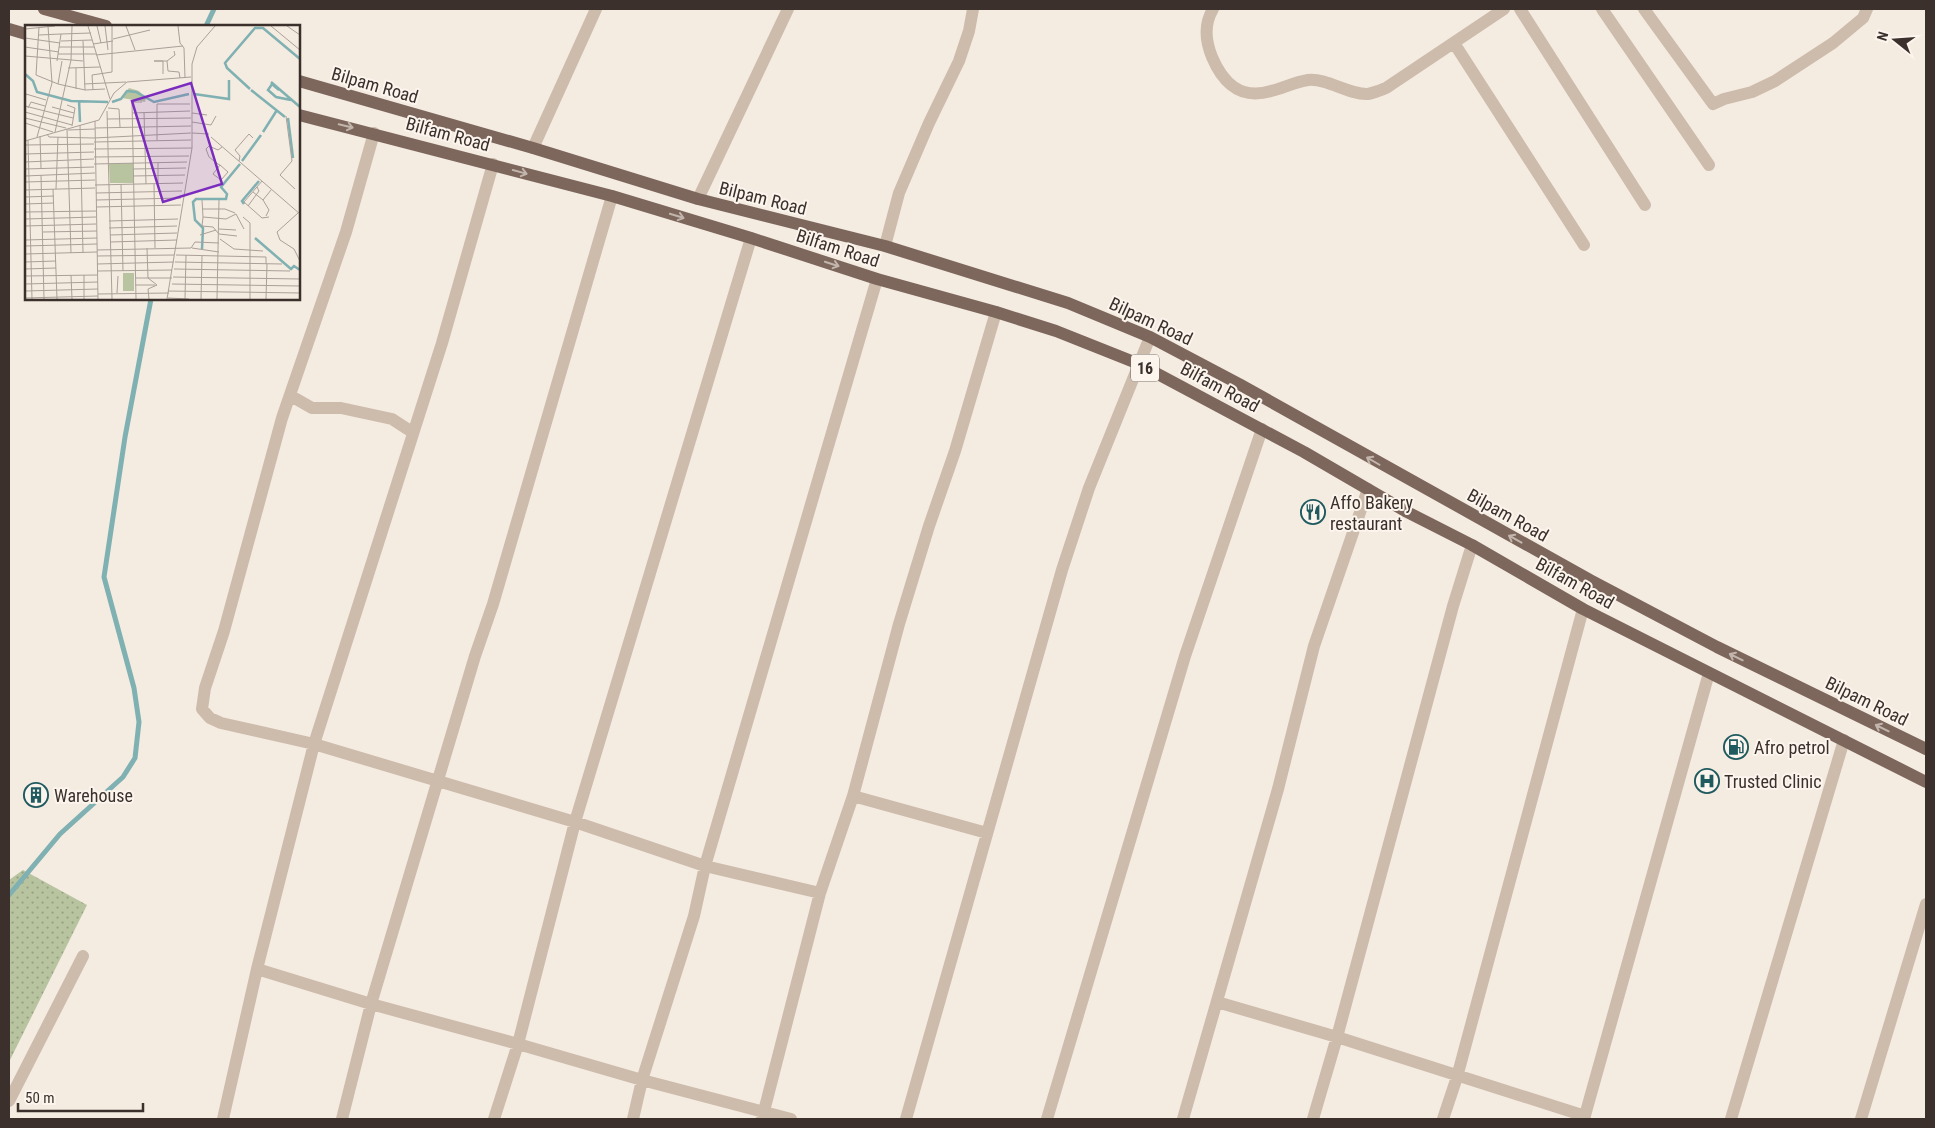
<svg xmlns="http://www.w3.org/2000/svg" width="1935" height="1128" font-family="'Roboto Condensed',sans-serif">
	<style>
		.grass { fill: url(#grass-dots) }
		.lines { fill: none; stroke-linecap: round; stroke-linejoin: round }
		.stream { stroke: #7fb0b2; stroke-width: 5 }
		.minor { stroke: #cdbbac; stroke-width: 12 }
		.major { stroke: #7d675c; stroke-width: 12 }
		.oneway { stroke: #c2b5ac }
		.labels { text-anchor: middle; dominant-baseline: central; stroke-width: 4; stroke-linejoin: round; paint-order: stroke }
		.shield { fill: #fbf5ee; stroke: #756b66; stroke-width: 1 }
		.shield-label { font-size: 16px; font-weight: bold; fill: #3b302b }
		.street-label { font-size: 18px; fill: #3b302b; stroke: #fbf5ee }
		.poi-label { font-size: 18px; fill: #3b302b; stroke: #fbf5ee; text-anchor: start }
		.inset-river { fill: none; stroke: #7fb0b2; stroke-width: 2.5 }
		.inset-road { fill: none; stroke: #aaa098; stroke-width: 1 }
		.view { fill: #7b2cbf; fill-opacity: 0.15; stroke: #7b2cbf; stroke-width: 2.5 }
		.inset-edge { fill: none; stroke: #3b302b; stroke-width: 2.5 }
	</style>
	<defs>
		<pattern id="grass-dots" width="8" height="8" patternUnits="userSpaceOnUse" patternTransform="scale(1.25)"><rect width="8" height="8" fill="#b8c4a0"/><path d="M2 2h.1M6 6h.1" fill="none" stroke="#97a083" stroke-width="1.8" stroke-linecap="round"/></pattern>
	</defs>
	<rect width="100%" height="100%" fill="#f4ebe1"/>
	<path class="grass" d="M 23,870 L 87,905 L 9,1062 L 9,880 Z"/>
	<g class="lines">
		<path class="stream" d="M 206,26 L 214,9
			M 9,895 L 60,834 L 123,777 L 135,758 L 139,722 L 134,688 L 104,577 L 125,437 L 151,299"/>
		<path class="minor" d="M 1213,9 C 1204,24 1205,40 1212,57 C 1223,83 1240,100 1271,91 C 1283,88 1295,82 1308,80 C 1328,78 1348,95 1368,94 C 1374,93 1381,90 1386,88 L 1504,9
			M 1520,9 L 1645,205
			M 1602,9 L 1709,165
			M 1644,9 L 1713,104 L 1724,99 L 1752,92 L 1775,81 L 1833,43 L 1863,18 L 1867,9
			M 1454,43 L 1584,245
			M 374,133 L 346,232 L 282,418 L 224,631 L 205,688 L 202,709 L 210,718 L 221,723 L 314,744 L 575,822 L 705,866 L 820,893
			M 533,148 L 596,9
			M 698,199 L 788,9
			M 885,246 L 899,193 L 929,123 L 959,61 L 969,31 L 973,9
			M 291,396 L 312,408 L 341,408 L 392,419 L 412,432
			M 853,796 L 987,833
			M 257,969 L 371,1004 L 518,1044 L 642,1080 L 791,1119
			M 1217,1002 L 1337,1037 L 1585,1116
			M 9,1101 L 83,956
			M 223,1119 L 257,969 L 314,744 L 442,343 L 493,164
			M 342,1119 L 371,1004 L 475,656 L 493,604 L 612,196
			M 494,1119 L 518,1044 L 575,822 L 751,238
			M 633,1119 L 642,1080 L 694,916 L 705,866 L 877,279
			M 762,1119 L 820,893 L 853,796 L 899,624 L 929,526 L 955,451 L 996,312
			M 906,1119 L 1062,570 L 1089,488 L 1150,337
			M 1047,1119 L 1185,656 L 1262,429
			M 1183,1119 L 1278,789 L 1314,646 L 1368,489
			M 1313,1119 L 1337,1037 L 1453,606 L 1472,545
			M 1443,1119 L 1457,1077 L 1583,609
			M 1584,1119 L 1709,673
			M 1731,1119 L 1844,740
			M 1861,1119 L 1926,904"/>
		<path class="major" d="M 44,9 L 106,26
			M 9,29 L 26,34
			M 299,81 L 533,148 L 698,199 L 885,246 L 1068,303 L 1150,337 L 1239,384 L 1590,580 L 1717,647 L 1926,749
			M 299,115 L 612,196 L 751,238 L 877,279 L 996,312 L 1056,331 L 1139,364 L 1304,452 L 1407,512 L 1472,545 L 1583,609 L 1926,782"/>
	</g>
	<defs><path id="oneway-shaft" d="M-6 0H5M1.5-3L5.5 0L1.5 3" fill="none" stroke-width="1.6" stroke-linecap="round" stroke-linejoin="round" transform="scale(1.25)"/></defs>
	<g class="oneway">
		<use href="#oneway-shaft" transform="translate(346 126) rotate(14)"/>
		<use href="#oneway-shaft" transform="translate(520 172) rotate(15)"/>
		<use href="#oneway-shaft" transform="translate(677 216) rotate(17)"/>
		<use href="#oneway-shaft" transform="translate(832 264) rotate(18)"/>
		<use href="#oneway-shaft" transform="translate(1373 461) rotate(-150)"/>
		<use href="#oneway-shaft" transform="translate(1515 539) rotate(-151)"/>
		<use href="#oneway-shaft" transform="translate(1736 657) rotate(-154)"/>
		<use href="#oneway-shaft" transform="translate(1882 728) rotate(-154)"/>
	</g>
	<defs>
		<symbol id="restaurant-ring" viewBox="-11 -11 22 22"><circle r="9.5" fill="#fbf5ee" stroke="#1f5a5e" stroke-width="1.5"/><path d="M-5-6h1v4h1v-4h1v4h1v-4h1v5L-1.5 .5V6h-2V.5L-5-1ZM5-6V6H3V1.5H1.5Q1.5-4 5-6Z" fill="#1f5a5e"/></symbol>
		<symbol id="fuel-ring" viewBox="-11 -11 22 22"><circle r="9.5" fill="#fbf5ee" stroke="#1f5a5e" stroke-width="1.5"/><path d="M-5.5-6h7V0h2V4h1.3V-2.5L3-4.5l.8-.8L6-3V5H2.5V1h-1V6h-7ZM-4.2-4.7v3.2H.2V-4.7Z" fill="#1f5a5e"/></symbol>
		<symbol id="hospital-ring" viewBox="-11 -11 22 22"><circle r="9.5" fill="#fbf5ee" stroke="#1f5a5e" stroke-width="1.5"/><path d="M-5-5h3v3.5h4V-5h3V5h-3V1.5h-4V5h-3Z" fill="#1f5a5e"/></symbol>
		<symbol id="building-ring" viewBox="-11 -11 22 22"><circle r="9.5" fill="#fbf5ee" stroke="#1f5a5e" stroke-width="1.5"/><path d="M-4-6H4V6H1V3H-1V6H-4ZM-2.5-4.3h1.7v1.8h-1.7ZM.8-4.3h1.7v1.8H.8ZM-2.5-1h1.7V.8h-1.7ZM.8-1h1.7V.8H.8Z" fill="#1f5a5e"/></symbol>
	</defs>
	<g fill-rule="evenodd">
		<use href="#restaurant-ring" x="1299" y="498" width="28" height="28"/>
		<use href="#fuel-ring" x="1722" y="733" width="28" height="28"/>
		<use href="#hospital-ring" x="1693" y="767" width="28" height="28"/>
		<use href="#building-ring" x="22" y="781" width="28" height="28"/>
	</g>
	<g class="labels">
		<rect class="shield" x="1131" y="354.5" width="28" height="27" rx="4"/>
		<g class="shield-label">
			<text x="1145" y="368">16</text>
		</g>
		<g class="street-label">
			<text transform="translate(375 85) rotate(16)">Bilpam Road</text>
			<text transform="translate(448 134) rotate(15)">Bilfam Road</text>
			<text transform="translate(763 198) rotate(14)">Bilpam Road</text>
			<text transform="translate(838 248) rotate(18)">Bilfam Road</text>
			<text transform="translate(1151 321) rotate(25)">Bilpam Road</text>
			<text transform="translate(1220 387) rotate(28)">Bilfam Road</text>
			<text transform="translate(1508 515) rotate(29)">Bilpam Road</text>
			<text transform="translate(1575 583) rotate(29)">Bilfam Road</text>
			<text transform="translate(1867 701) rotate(26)">Bilpam Road</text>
		</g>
		<g class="poi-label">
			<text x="1330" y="502">Affo Bakery<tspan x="1330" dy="21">restaurant</tspan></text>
			<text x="1754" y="747">Afro petrol</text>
			<text x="1724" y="781">Trusted Clinic</text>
			<text x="54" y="795">Warehouse</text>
		</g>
	</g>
	<g transform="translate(25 25)">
		<rect width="275" height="275" fill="#f4ebe1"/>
		<path d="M 104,63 L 114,66 L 121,73 L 120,77 L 97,73 ZM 108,138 L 108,158 L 85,158 L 84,139 Z" fill="#b8c4a0"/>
		<path d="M 98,248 L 109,248 L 109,266 L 98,266 Z" fill="#b8c4a0"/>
		<path class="inset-river" d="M 0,49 L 8,56 L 12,67 L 46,76 L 83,77M 246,57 L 275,82M 225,64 L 202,43 L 200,38 L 230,3 L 238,3 L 275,34M 226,65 L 260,92M 254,65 L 247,59 L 243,65 L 251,72 L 266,75M 169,69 L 204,74 L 204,55M 54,75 L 55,97M 87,77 L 96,74 L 102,66 L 111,67 L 129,77 L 164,69M 263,93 L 268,133M 238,107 L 252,85M 217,136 L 236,110M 219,179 L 217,176 L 234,156M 230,213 L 266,244 L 269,241 L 275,245M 177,224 L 178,203 L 170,195 L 168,177 L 171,174 L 201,174 L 202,169 L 196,162 L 215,139"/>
		<path class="inset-road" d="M 63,1 L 85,74M 72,1 L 76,18M 80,1 L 83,25M 101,1 L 110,25M 153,1 L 155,18 L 159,23 L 160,53M 246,1 L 275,25M 262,1 L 275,10M 14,2 L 11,50 L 33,59 L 60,65M 0,4 L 30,1M 14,10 L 36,9M 0,13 L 35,18M 88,14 L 125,5M 36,16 L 67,15M 58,16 L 60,65 L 80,64M 68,19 L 88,16M 0,22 L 34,27M 34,22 L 69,22M 149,26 L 150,30 L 142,36 L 143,46 L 154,47 L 155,53M 33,29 L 71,29M 71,30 L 158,21M 0,31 L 58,36M 32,36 L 36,9 L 66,8M 43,43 L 75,42M 138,49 L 138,36 L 129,36 L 142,36M 33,59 L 37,36M 59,59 L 101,57M 51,64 L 51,43M 68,65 L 67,50 L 87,47 L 87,1M 0,73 L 1,69 L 21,75M 42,80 L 50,83 L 47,101M 0,81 L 48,93M 27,82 L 49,88M 3,83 L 6,77 L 20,81M 83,83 L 94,84 L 95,102M 82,86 L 87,274M 0,87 L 47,100M 119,87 L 121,159M 107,88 L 165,86M 167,88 L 182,90M 261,91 L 267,136 L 255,150 L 270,164M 0,93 L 41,103M 82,94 L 166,93M 70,96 L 73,274M 167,97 L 186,100 L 191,91M 0,98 L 28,107M 55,100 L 58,228M 70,103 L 166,101M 42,104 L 46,228M 43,105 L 70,104M 30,107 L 46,35 L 47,1M 167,108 L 184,109M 22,109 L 24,112 L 69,113 L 166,108M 15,111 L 16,143M 12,112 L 27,58 L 23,1M 186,112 L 275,189M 3,115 L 7,274M 132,115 L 132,79 L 165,79M 0,116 L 74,95 L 89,68 L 102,57 L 166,52M 69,117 L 166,115M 0,120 L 69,119M 69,124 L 167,123M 0,129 L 69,127M 69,132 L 164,131M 214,136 L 215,131 L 210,125 L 224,109 L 228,113M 0,137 L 69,134M 69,139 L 162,137M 195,140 L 188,149 L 196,155 L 203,147 L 195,140 L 193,139 L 184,132 L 181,124 L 184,121 L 193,125 L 197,122M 0,144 L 69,142M 108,144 L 161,143M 16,150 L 19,274M 0,151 L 70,148M 108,151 L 160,150M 237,156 L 219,177 L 237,193 L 244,192M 0,157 L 70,155M 133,158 L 133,137M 96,159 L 98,246M 129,159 L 130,223M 70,160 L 158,158M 28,164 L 32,274M 31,164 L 33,112M 0,165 L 70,163M 228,167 L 238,175 L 246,165M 71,168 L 157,166M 0,172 L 29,171M 71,175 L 156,173M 177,175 L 178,192 L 201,194 L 211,189 L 219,204M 238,175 L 244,185 L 241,191M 0,179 L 29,178M 223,181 L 234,166 L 232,162M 71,182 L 156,180M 177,184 L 200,184 L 210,188M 0,187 L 71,186M 273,188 L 252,207 L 255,215 L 269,224 L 275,236M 178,192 L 177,201 L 188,202 L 194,209 L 212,211M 218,192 L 225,198 L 225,274M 0,194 L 71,192M 84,196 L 153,194M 0,201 L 71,199M 84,203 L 152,201M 194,204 L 211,205M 18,207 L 72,206M 85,210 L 152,208M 175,210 L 191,205M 195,214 L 209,224 L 238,226M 0,215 L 72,213M 85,217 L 152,215M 0,221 L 72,219M 122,223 L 123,253 L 132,260 L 123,264 L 124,274M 167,223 L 194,227M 72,225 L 166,223 L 170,217 L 194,218M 0,229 L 72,227M 151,230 L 241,232 L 241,239M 72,231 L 149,230M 0,237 L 31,236M 150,237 L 257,239M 72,239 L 149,237M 0,244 L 31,243M 149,244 L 265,246M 73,246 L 147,245M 46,250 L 47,274M 59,250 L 59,274M 0,251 L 72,250M 148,252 L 275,254M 110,253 L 147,253M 0,259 L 73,257M 147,259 L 275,261M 110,260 L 130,260M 0,266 L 73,264M 143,266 L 275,268M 92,268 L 93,251M 73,269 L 144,268M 0,273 L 73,271M 143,273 L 164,274M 111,274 L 107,77 L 117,77M 142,274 L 167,123 L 167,39 L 172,22 L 190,1M 160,274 L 161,230M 176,274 L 177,231M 192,274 L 194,175M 241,274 L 242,239"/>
		<path class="view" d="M 166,58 L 197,159 L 138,177 L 107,76 Z"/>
		<rect width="275" height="275" class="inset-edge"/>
	</g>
	<rect width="1935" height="1128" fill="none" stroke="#3b302b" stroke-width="20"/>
	<g transform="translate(1895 40) rotate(287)" stroke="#fbf5ee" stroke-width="4" paint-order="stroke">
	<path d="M0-4L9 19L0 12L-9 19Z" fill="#3b302b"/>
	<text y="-8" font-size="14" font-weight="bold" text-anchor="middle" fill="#3b302b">N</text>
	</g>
	<path d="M18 1103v8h125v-8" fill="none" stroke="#3b302b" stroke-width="2.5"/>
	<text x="25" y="1103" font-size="15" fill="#3b302b" stroke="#fbf5ee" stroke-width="4" paint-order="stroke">50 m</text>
</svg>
